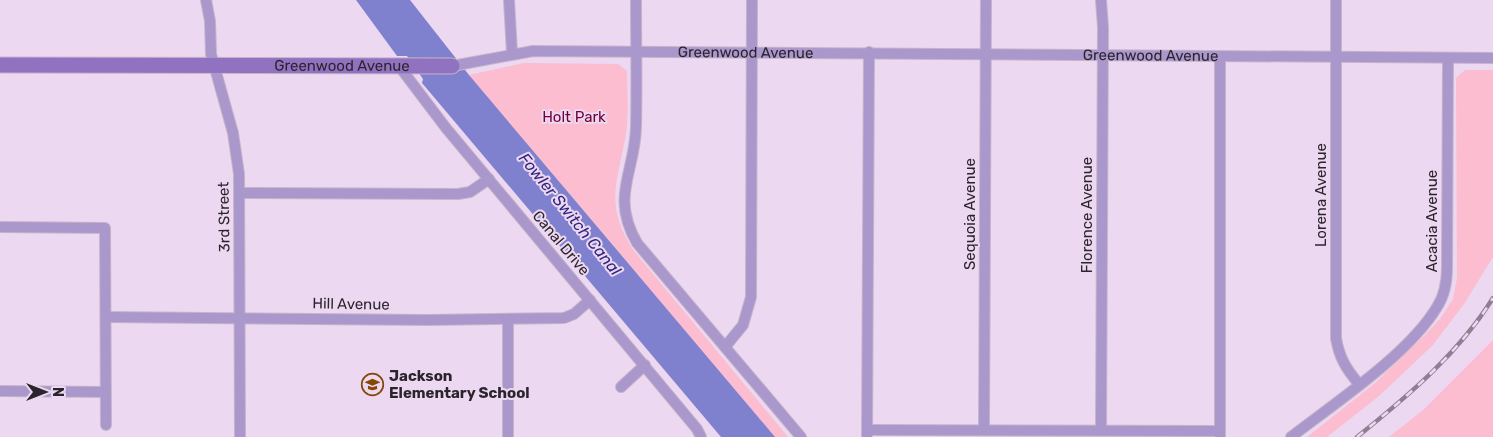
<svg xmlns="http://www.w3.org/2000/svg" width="1493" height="437" font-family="Rubik,sans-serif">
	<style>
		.green { fill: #fbbdcf }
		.water { fill: #7f80ce }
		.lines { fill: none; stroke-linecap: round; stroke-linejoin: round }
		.street-casing { stroke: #c6b4c9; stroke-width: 12 }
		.secondary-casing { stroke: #c6b4c9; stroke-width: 17 }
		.street { stroke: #aa97cc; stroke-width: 10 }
		.secondary { stroke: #9172c0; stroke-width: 15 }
		.rail-casing { stroke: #8e8091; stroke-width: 4.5 }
		.rail { stroke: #ecd8f0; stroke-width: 2.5; stroke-dasharray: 8; stroke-linecap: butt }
		.labels { text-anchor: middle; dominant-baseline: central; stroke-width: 4; stroke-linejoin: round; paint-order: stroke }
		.street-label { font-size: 15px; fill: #2c242d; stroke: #ecd8f0 }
		.park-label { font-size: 15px; fill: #73003a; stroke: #ecd8f0 }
		.poi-label { font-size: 15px; font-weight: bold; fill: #2c242d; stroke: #ecd8f0; text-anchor: start }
		.water-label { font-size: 16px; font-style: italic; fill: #312580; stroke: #ecd8f0 }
	</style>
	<rect width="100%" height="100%" fill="#ecd8f0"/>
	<path class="green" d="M 524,63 L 618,64 L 627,71 C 627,91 629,113 626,133 C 618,182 603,204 634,251 L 788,437 L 775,437 L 469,75 Z
		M 1465,70 L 1493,70 L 1493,257 L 1464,304 L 1433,345 L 1379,396 L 1327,437 L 1307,437 L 1374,384 L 1425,335 L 1440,319 L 1453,299 L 1457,278 L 1456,78 Z
		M 1493,340 L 1493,437 L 1389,437 L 1423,410 Z"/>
	<path class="water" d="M 356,0 L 410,0 L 469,75 L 775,437 L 721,437 L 422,83 L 423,79 L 407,56 L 397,56 Z"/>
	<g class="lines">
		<defs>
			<g id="street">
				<path d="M 206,0 L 210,21 L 211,54 L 233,133 L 239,174 L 240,437"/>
				<path d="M 509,0 L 512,53"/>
				<path d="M 636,0 C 636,42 637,85 636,127 C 635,173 610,196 637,243 L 801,437"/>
				<path d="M 1336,0 L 1336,338 C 1339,357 1346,369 1359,384"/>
				<path d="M 1220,57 L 1220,437"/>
				<path d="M 399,66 L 446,128 L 697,429 L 701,437"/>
				<path id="s1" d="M 452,66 L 533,51 L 1493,58"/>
				<path d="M 240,193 L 458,194 L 470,192 L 489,179"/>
				<path d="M 0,227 L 105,228 L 106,425"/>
				<path d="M 106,317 L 428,320 L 564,318 L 574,314 L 590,300"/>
				<path d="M 508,319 L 508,437"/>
				<path d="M 725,347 L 743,325 L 751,297 L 752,0"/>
				<path d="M 621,387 L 645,365"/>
				<path d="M 0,391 L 105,392"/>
				<path d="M 984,429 L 986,0"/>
				<path d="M 1101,429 L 1103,27 L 1101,0"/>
				<path d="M 868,430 L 1219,431"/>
				<path d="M 867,437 L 869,52"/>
				<path d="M 1291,437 C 1335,403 1409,354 1437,307 C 1445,295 1447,281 1447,267 L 1448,58"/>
			</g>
			<g id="secondary">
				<path id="s2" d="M 0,65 L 452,66"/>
			</g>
		</defs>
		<use href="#street" class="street-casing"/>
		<use href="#secondary" class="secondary-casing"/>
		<use href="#street" class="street"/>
		<use href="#secondary" class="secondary"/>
		<defs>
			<path id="rail" d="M 1357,437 C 1408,396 1459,353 1493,298"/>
		</defs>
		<use href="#rail" class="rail-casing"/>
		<use href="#rail" class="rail"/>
	</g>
	<defs>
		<symbol id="school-ring" viewBox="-11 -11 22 22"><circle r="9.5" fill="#ecd8f0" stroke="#854706" stroke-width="1.5"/><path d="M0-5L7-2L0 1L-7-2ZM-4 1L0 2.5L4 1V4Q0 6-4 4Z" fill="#854706"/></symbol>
	</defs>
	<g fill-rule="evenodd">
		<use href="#school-ring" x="360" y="372" width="25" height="25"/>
	</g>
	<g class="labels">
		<g class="street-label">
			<text stroke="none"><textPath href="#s1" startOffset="295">Greenwood Avenue</textPath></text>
			<text stroke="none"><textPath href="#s1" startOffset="700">Greenwood Avenue</textPath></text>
			<text stroke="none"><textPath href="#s2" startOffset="342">Greenwood Avenue</textPath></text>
			<text transform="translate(1321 195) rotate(-90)">Lorena Avenue</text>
			<text transform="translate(970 214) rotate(-90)">Sequoia Avenue</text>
			<text transform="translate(1087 215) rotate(-90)">Florence Avenue</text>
			<text transform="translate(224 217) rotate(-91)">3rd Street</text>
			<text transform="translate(1432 221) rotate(-90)">Acacia Avenue</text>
			<text transform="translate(561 243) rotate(50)">Canal Drive</text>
			<text transform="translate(351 304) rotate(1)">Hill Avenue</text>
		</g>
		<g class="park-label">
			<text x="574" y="117">Holt Park</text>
		</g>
		<g class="poi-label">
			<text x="389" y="376">Jackson<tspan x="389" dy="17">Elementary School</tspan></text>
		</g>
		<g class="water-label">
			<text transform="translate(570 214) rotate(51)">Fowler Switch Canal</text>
		</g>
	</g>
	<g transform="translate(45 392) rotate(90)" stroke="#ecd8f0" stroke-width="4" paint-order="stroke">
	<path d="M0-4L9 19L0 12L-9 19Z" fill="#2c242d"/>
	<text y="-8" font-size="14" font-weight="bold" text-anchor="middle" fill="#2c242d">N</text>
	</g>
</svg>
